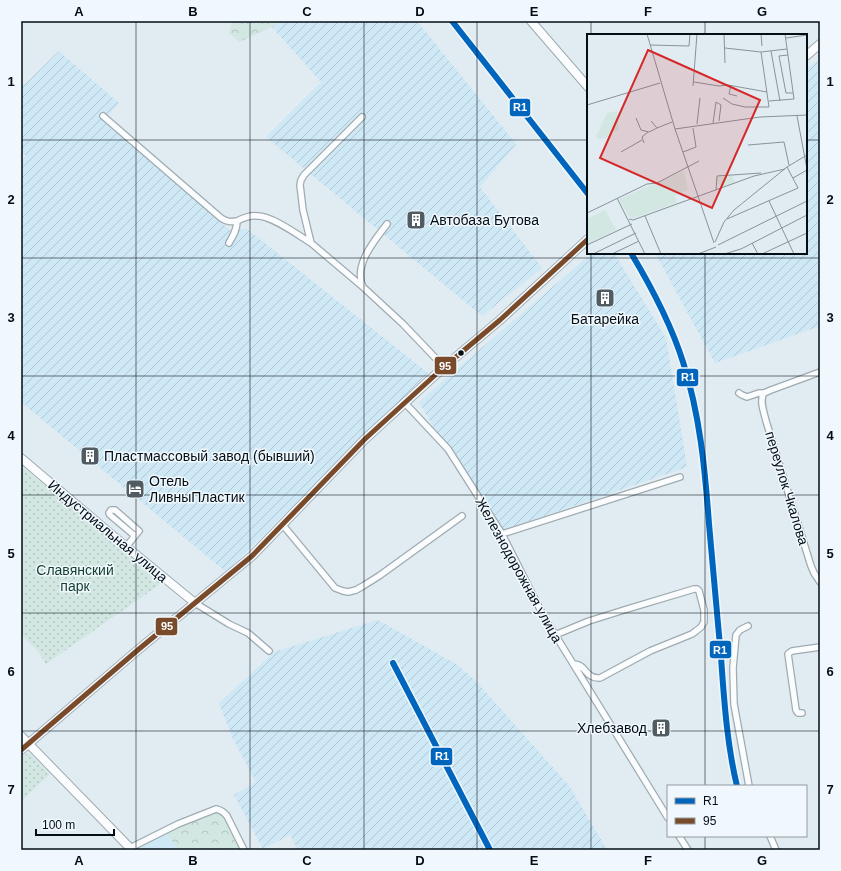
<svg xmlns="http://www.w3.org/2000/svg" width="841" height="871" font-family="Helvetica,sans-serif">
	<style>
		.built { fill: #cfe8f6 }
		.industrial { fill: url(#industrial-furrows) }
		.grass { fill: url(#grass-dots) }
		.forest { fill: url(#forest-crowns) }
		.lines { fill: none; stroke-linecap: round; stroke-linejoin: round }
		.street-casing { stroke: #9fabb1; stroke-width: 8 }
		.secondary-casing { stroke: #9fabb1; stroke-width: 10 }
		.street { stroke: #fafcfd; stroke-width: 5.5 }
		.secondary { stroke: #fafcfd; stroke-width: 8 }
		.rail { stroke: #bdc1c2; stroke-width: 1.5; stroke-dasharray: 5 5; stroke-linecap: butt }
		.bus-1-casing { stroke: #f1f8fd; stroke-width: 8 }
		.bus-1 { stroke: #7a4b2a; stroke-width: 5 }
		.rail-1-casing { stroke: #f1f8fd; stroke-width: 9 }
		.rail-1 { stroke: #0065bd; stroke-width: 6 }
		.grid { fill: none; stroke: #020d14; stroke-width: 1; stroke-opacity: 0.55 }
		.bus-dot { fill: #020d14; stroke: #f1f8fd; stroke-width: 1.5 }
		.labels { text-anchor: middle; dominant-baseline: central; stroke-width: 3; stroke-linejoin: round; paint-order: stroke }
		.poi-label { font-size: 14px; fill: #020d14; stroke: #f1f8fd; text-anchor: start }
		.street-label { font-size: 14px; fill: #020d14; stroke: #f1f8fd }
		.park-label { font-size: 14px; fill: #113f2d; stroke: #f1f8fd }
		.inset-road { fill: none; stroke: #879399; stroke-width: 1 }
		.view { fill: #d62828; fill-opacity: 0.15; stroke: #d62828; stroke-width: 2 }
		.inset-edge { fill: none; stroke: #020d14; stroke-width: 2 }
		.line-badge { stroke: #f1f8fd; stroke-width: 1.5 }
		.badge-label { font-size: 11px; text-anchor: middle; font-weight: bold; fill: #fff }
		.neatline { fill: none; stroke: #020d14; stroke-width: 1.5 }
		.grid-label { font-size: 13px; text-anchor: middle; font-weight: bold; fill: #020d14 }
	</style>
	<defs>
		<pattern id="industrial-furrows" width="10" height="10" patternUnits="userSpaceOnUse"><rect width="10" height="10" fill="#cfe8f6"/><path d="M-1 1l2-2M0 10L10 0M9 11l2-2" fill="none" stroke="#b0c6d2"/></pattern>
		<pattern id="grass-dots" width="8" height="8" patternUnits="userSpaceOnUse"><rect width="8" height="8" fill="#d2e6e2"/><path d="M2 2h.1M6 6h.1" fill="none" stroke="#b3c4c1" stroke-width="1.8" stroke-linecap="round"/></pattern>
		<pattern id="forest-crowns" width="20" height="18" patternUnits="userSpaceOnUse"><rect width="20" height="18" fill="#d2e6e2"/><path d="M2 6a3 3 0 1 1 6 0M12 15a3 3 0 1 1 6 0" fill="none" stroke="#b3c4c1"/></pattern>
	</defs>
	<rect width="100%" height="100%" fill="#e0ecf2"/>
	<path class="built" d="M 165,832 L 179,850 L 137,850 L 134,847 Z"/>
	<path class="industrial" d="M 282,21 L 417,21 L 516,144 L 480,187 L 542,268 L 482,316 L 266,137 L 321,82 L 272,27 Z
		M 59,51 L 119,103 L 103,121 L 230,230 L 247,229 L 428,373 L 226,572 L 21,402 L 21,161 L 26,156 L 21,151 L 21,88 Z
		M 820,58 L 820,326 L 715,363 L 655,253 L 806,253 L 806,69 Z
		M 592,253 L 614,253 L 666,338 L 687,467 L 495,533 L 419,402 Z
		M 378,620 L 456,664 L 476,681 L 570,787 L 607,850 L 298,850 L 290,835 L 263,849 L 234,795 L 256,782 L 233,739 L 219,703 L 274,652 Z"/>
	<path class="grass" d="M 21,466 L 161,579 L 159,585 L 46,664 L 38,651 L 21,635 Z
		M 28,753 L 30,754 L 50,774 L 21,801 L 21,756 Z"/>
	<path class="forest" d="M 232,21 L 282,21 L 272,27 L 239,42 L 229,33 Z
		M 214,811 L 224,814 L 240,850 L 179,850 L 165,832 Z"/>
	<g class="lines">
		<defs>
			<path id="street" d="M 103,116 L 221,218 C 227,222 230,222 237,221
				M 362,117 L 304,175 L 301,180 L 300,185 L 303,210 L 311,243 L 363,287
				M 387,224 C 375,240 353,265 363,287 L 403,324 L 444,367
				M 229,243 C 233,236 237,230 237,221 C 243,218 251,215 258,216 C 272,216 298,235 311,243
				M 739,393 L 742,395 L 747,397 L 759,393 L 764,393 L 771,390 L 820,372
				M 764,393 C 759,400 764,412 766,421 L 811,566 L 814,573 L 820,582
				M 404,402 L 448,449 L 502,534 L 543,615 L 668,818
				M 282,524 L 335,588 L 343,591 L 348,592 L 356,590 L 363,586 L 379,576 L 462,516
				M 502,534 L 680,477
				M 126,547 L 138,532 L 139,531 L 115,510 L 111,510 L 109,513 L 110,515 L 135,536
				M 195,603 L 229,624 L 248,633 L 269,651
				M 748,626 L 740,630 L 736,635 L 733,668 L 734,704 L 749,786
				M 555,635 L 589,621 L 624,610 L 694,589 L 697,589 L 699,591 L 704,610 L 704,622 L 701,627 L 696,631 L 692,634 L 650,651 L 600,678 C 585,679 586,664 574,664
				M 802,713 L 798,713 L 796,710 L 788,654 L 789,653 L 792,651 L 820,647
				M 679,836 L 688,850
				M 770,836 L 776,850
				M 130,848 L 178,824 L 216,809 C 221,810 224,812 227,816 L 244,850"/>
			<path id="secondary" d="M 531,21 L 588,87
				M 806,56 L 820,44
				M 21,458 L 112,535 L 195,603
				M 21,736 L 132,850
				M 21,750 L 139,649 L 252,556 L 365,439 L 444,367 L 500,320 L 588,239"/>
		</defs>
		<use href="#street" class="street-casing"/>
		<use href="#secondary" class="secondary-casing"/>
		<use href="#street" class="street"/>
		<use href="#secondary" class="secondary"/>
		<path class="rail" d="M 393,663 L 490,850"/>
		<defs>
			<path id="bus-1" d="M 21,750 L 139,649 L 252,556 L 365,439 L 444,367 L 500,320 L 588,239"/>
		</defs>
		<use href="#bus-1" class="bus-1-casing"/>
		<use href="#bus-1" class="bus-1"/>
		<defs>
			<path id="rail-1" d="M 452,21 L 588,194
				M 631,253 C 652,288 671,324 683,362 C 700,415 705,469 709,524 C 713,568 717,612 721,657 C 724,699 727,745 737,786
				M 393,663 L 490,850"/>
		</defs>
		<use href="#rail-1" class="rail-1-casing"/>
		<use href="#rail-1" class="rail-1"/>
	</g>
	<path class="grid" d="M 136,21 L 136,850M 250,21 L 250,850M 364,21 L 364,850M 477,21 L 477,850M 591,21 L 591,35M 705,21 L 705,35M 21,140 L 588,140M 806,140 L 820,140M 591,253 L 591,850M 705,253 L 705,786M 21,258 L 820,258M 21,376 L 820,376M 21,495 L 820,495M 21,613 L 820,613M 21,731 L 820,731M 705,836 L 705,850"/>
	<defs>
		<symbol id="building-square" viewBox="-11 -11 22 22"><rect x="-9" y="-9" width="18" height="18" rx="4" fill="#505b62" stroke="#f1f8fd"/><path d="M-4-6H4V6H1V3H-1V6H-4ZM-2.5-4.3h1.7v1.8h-1.7ZM.8-4.3h1.7v1.8H.8ZM-2.5-1h1.7V.8h-1.7ZM.8-1h1.7V.8H.8Z" fill="#fff"/></symbol>
		<symbol id="hotel-square" viewBox="-11 -11 22 22"><rect x="-9" y="-9" width="18" height="18" rx="4" fill="#505b62" stroke="#f1f8fd"/><path d="M-6-4.5h1.5V1H6V5H4.5V3h-9V5H-6ZM-4 0a1.8 1.8 0 1 1 3.6 0ZM.5 0V-2.5h3Q6-2.5 6 0Z" fill="#fff"/></symbol>
	</defs>
	<g fill-rule="evenodd">
		<use href="#building-square" x="405" y="209" width="22" height="22"/>
		<use href="#building-square" x="594" y="287" width="22" height="22"/>
		<use href="#building-square" x="79" y="445" width="22" height="22"/>
		<use href="#hotel-square" x="124" y="478" width="22" height="22"/>
		<use href="#building-square" x="650" y="717" width="22" height="22"/>
	</g>
	<circle class="bus-dot" cx="461" cy="353" r="3.5"/>
	<g class="labels">
		<g class="poi-label">
			<text x="430" y="220">Автобаза Бутова</text>
			<text x="605" y="319" text-anchor="middle">Батарейка</text>
			<text x="104" y="456">Пластмассовый завод (бывший)</text>
			<text x="149" y="481">Отель<tspan x="149" dy="16">ЛивныПластик</tspan></text>
			<text x="647" y="728" text-anchor="end">Хлебзавод</text>
		</g>
		<g class="street-label">
			<text transform="translate(787 488) rotate(73)">переулок Чкалова</text>
			<text transform="translate(108 531) rotate(40)">Индустриальная улица</text>
			<text transform="translate(519 570) rotate(61)">Железнодорожная улица</text>
		</g>
		<g class="park-label">
			<text x="75" y="570">Славянский<tspan x="75" dy="16">парк</tspan></text>
		</g>
	</g>
	<g transform="translate(587 34)">
		<rect width="220" height="220" fill="#e0ecf2"/>
		<path d="M 97,137 L 101,156 L 88,162 L 90,169 L 46,184 L 42,183 L 32,165 ZM 18,176 L 29,196 L 0,210 L 0,185 Z" fill="#d2e6e2"/>
		<path d="M 30,77 L 32,96 L 24,98 L 22,103 L 13,105 L 9,103 L 20,79 ZM 145,142 L 148,148 L 134,154 L 132,150 L 129,151 L 129,143 Z" fill="#d2e6e2"/>
		<path class="inset-road" d="M 60,0 L 88,95 L 127,209M 137,0 L 138,29M 174,0 L 175,12M 199,4 L 220,1M 63,11 L 102,12 L 103,0M 138,14 L 174,18 L 200,15M 184,17 L 193,67M 201,21 L 192,22 L 199,59 L 206,59M 107,48 L 132,52 L 141,51 L 180,58M 144,51 L 142,60 L 150,62M 106,52 L 110,0M 136,64 L 145,70 L 158,73 L 182,73 L 174,18M 182,67 L 207,65 L 198,0M 0,71 L 73,49M 210,82 L 220,135M 49,84 L 54,96 L 62,98 L 70,94M 64,87 L 70,94 L 85,88M 126,89 L 129,68 L 134,71 L 132,87M 110,90 L 113,64M 88,95 L 173,83 L 220,81M 57,109 L 55,103 L 61,98M 161,111 L 197,108 L 202,131M 34,118 L 55,106M 96,118 L 109,113 L 106,94M 200,133 L 211,154M 206,144 L 220,136M 129,156 L 130,142 L 174,139M 30,164 L 58,220M 182,167 L 207,220M 0,179 L 60,150 L 70,149 L 112,127M 58,182 L 74,220M 42,185 L 46,186 L 167,142 L 198,135M 140,185 L 211,154M 128,208 L 137,188 L 147,176 L 200,133 L 220,121M 165,209 L 171,220M 0,211 L 45,190M 131,211 L 220,167M 6,220 L 49,199M 25,220 L 52,207M 111,220 L 129,213M 137,220 L 154,215 L 220,181M 175,220 L 220,199"/>
		<path class="view" d="M 61,16 L 173,66 L 125,174 L 13,124 Z"/>
		<rect width="220" height="220" class="inset-edge"/>
	</g>
	<g class="line-badge">
		<rect x="509" y="98" width="22" height="19" rx="4" fill="#0065bd"/>
		<rect x="434" y="356" width="23" height="19" rx="4" fill="#7a4b2a"/>
		<rect x="676" y="368" width="23" height="19" rx="4" fill="#0065bd"/>
		<rect x="155" y="617" width="23" height="19" rx="4" fill="#7a4b2a"/>
		<rect x="709" y="640" width="23" height="19" rx="4" fill="#0065bd"/>
		<rect x="430" y="747" width="23" height="19" rx="4" fill="#0065bd"/>
	</g>
	<g class="badge-label">
		<text x="520" y="111">R1</text>
		<text x="445" y="370">95</text>
		<text x="688" y="381">R1</text>
		<text x="167" y="630">95</text>
		<text x="720" y="654">R1</text>
		<text x="442" y="760">R1</text>
	</g>
	<rect width="841" height="871" fill="none" stroke="#f1f8fd" stroke-width="44"/>
	<rect x="667" y="785" width="140" height="52" fill="#f1f8fd" stroke="#919aa0"/>
	<rect x="675" y="798" width="20" height="6" fill="#0065bd" stroke="#919aa0"/>
	<text x="703" y="805" font-size="12" fill="#020d14">R1</text>
	<rect x="675" y="818" width="20" height="6" fill="#7a4b2a" stroke="#919aa0"/>
	<text x="703" y="825" font-size="12" fill="#020d14">95</text>
	<path d="M36 829v6h78v-6" fill="none" stroke="#020d14" stroke-width="2"/>
	<text x="42" y="829" font-size="12" fill="#020d14" stroke="#f1f8fd" stroke-width="3" paint-order="stroke">100 m</text>
	<rect x="22" y="22" width="797" height="827" class="neatline"/>
	<g class="grid-label">
		<text x="79" y="16">A</text>
		<text x="193" y="16">B</text>
		<text x="307" y="16">C</text>
		<text x="420" y="16">D</text>
		<text x="534" y="16">E</text>
		<text x="648" y="16">F</text>
		<text x="762" y="16">G</text>
		<text x="11" y="86">1</text>
		<text x="830" y="86">1</text>
		<text x="11" y="204">2</text>
		<text x="830" y="204">2</text>
		<text x="11" y="322">3</text>
		<text x="830" y="322">3</text>
		<text x="11" y="440">4</text>
		<text x="830" y="440">4</text>
		<text x="11" y="558">5</text>
		<text x="830" y="558">5</text>
		<text x="11" y="676">6</text>
		<text x="830" y="676">6</text>
		<text x="11" y="794">7</text>
		<text x="830" y="794">7</text>
		<text x="79" y="865">A</text>
		<text x="193" y="865">B</text>
		<text x="307" y="865">C</text>
		<text x="420" y="865">D</text>
		<text x="534" y="865">E</text>
		<text x="648" y="865">F</text>
		<text x="762" y="865">G</text>
	</g>
</svg>
